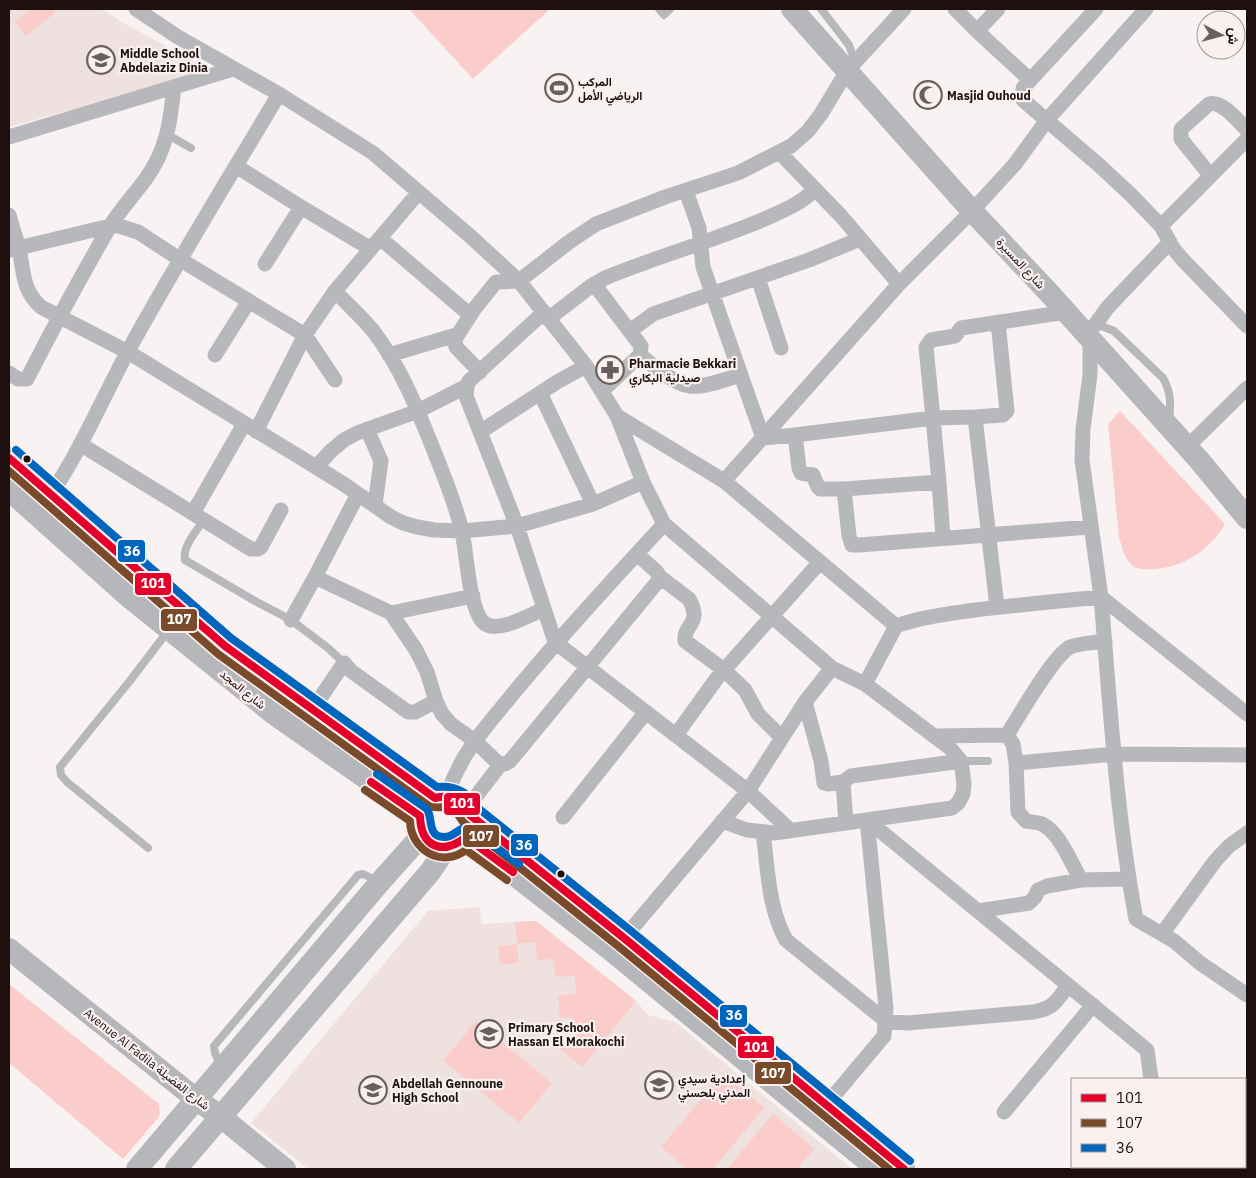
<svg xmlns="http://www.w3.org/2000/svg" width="1256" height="1178" font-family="'IBM Plex Sans',Vazirmatn,sans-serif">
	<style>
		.built { fill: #efe1e0 }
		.green { fill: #facdca }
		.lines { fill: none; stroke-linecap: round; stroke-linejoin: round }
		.lane { stroke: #b7b8bb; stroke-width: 8 }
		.street { stroke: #b7b8bb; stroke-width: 15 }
		.secondary { stroke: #b6b7bb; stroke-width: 22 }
		.bus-1-casing { stroke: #faf0f0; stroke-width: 11 }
		.bus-2-casing { stroke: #faf0f0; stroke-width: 11 }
		.bus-3-casing { stroke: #faf0f0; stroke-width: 11 }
		.bus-1 { stroke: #e4002b; stroke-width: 8 }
		.bus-2 { stroke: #7a4b2a; stroke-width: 8 }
		.bus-3 { stroke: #0065bd; stroke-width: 8 }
		.bus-dot { fill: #1e100f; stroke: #faf0f0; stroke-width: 2 }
		.labels { text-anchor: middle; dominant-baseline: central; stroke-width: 4.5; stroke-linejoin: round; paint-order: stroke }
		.poi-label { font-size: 12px; font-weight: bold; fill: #1e100f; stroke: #faf0f0; text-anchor: start }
		.street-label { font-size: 12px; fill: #1e100f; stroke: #faf0f0 }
		.line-badge { stroke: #faf0f0; stroke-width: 2 }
		.badge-label { font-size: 14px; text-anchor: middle; font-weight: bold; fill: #fff }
	</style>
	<rect width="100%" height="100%" fill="#f8f2f2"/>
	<path class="built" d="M 9,9 L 102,9 L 127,25 L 212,71 L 9,127 Z
		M 480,907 L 481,924 L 536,921 L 636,1001 L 648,1015 L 675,1022 L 852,1169 L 308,1169 L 251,1123 L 428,911 Z"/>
	<path class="green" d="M 31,9 L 52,9 L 55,13 L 26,36 L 15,22 Z
		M 409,9 L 550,9 L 473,79 Z
		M 1120,411 L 1225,524 C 1210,550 1184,567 1155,569 C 1147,570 1138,570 1132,565 C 1124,558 1122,547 1119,537 L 1108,424 Z
		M 536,921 L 636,1001 L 582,1067 L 548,1040 L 574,1037 L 572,1017 L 560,1018 L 558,996 L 576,994 L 575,976 L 556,977 L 554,959 L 537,960 L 535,942 L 517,944 L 519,963 L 500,964 L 498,946 L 517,944 L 515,922 Z
		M 9,984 L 159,1104 L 160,1114 L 158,1118 L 123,1159 L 9,1063 Z
		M 476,1021 L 552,1083 L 519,1123 L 443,1061 Z
		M 723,1073 L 764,1108 L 713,1169 L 687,1169 L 661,1147 Z
		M 773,1114 L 814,1149 L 797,1169 L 727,1169 Z"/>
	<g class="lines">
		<path class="lane" d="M 659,9 L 664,15 L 670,9
			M 821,9 L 849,45 L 855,62
			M 168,135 L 191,148
			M 1093,325 L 1101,326 L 1114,331 L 1163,378 C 1171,392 1171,404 1169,419
			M 204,520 C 197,530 182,547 185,560 L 255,601 L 291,620 L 328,648 L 344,663
			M 961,761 L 988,761
			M 148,848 L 67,782 L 61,775 L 60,767 L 129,682 L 168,631
			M 220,1065 L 215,1053 L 214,1046 L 358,875 L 363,874 L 378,881"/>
		<path class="street" d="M 136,9 L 178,37 L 279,94 L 373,153 L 470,236 L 519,281 L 586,366 L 617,416 L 643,482 L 664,524 L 832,668
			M 955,9 L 977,31
			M 998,9 L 977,31 L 1030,80
			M 1096,9 L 1023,88 L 1023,100 L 1100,166 L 1131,195 L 1161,226 L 1173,248 L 1183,260 L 1247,326
			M 9,137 L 233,69
			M 780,153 L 841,216 L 899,284
			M 236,166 L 301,207 L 371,249
			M 1210,175 L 1181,139 L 1181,129 L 1209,104 C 1222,100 1238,121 1247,130
			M 686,191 L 699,228 L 703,267 L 763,438 L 795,435 L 799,468 L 801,473 L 813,475 L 818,487 L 820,489 L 844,489 L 849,536 L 852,545 L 859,545 L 1090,527
			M 9,215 C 12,226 16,238 19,249 C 24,272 22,290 41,307 L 128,352 L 342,483 L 391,517 L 403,523 L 417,527 L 434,530 L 462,531 L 517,526 L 593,504 L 643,482
			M 1161,226 L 1247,139
			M 380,238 L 470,315
			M 10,250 L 110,226 L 119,226 L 138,232 L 181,260 L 305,335 L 335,380
			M 265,264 L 301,207
			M 758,278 L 781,348
			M 594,284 L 641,346 L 640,355 L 602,391
			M 335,291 C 348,305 362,317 374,332 C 403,370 420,416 438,461 C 447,484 457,508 462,532 C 467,554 469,610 484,623 C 498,634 529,615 544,609
			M 543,313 L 469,381 L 467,386 L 466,396 L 517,526 L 555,642 L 748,791 L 790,830
			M 548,319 L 591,286 L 605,278 C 656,257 709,242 760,221 C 780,212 800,205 815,189
			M 1095,325 L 1108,307 L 1170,242
			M 630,331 L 653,314 L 809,260 L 860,239
			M 1090,339 L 1090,375 L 1083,429 L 1082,460 L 1101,597 L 1247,714
			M 215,355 L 249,301
			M 389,355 L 456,335
			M 640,355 C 652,365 674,384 690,386 C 703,388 727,379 740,375
			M 480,372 L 456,347 L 455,339 L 475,308 L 496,282 L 519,281 L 569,242 L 596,224 L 665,197 L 738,173 L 791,146 L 808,131 L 821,114 L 847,71 L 904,9
			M 9,373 L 18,379 L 27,379 C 53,328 80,278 109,228 C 119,211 133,196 145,180 C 167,150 170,123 174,87
			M 540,393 L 593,504
			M 617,416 L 724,481 L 896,626
			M 975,417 L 1003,415 L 1007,411 L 998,322
			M 367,429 L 381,461 L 375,505
			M 256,431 L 305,335 L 335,291 L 419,192
			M 480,432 L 557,382 L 586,366
			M 795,435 L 933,418 L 926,347 L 931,340 L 955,336 L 961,328 L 1066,312
			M 80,444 L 251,549 L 258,549 L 261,547 L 281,510
			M 1187,447 L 1247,388
			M 316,467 L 332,450 L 344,440 L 357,433 L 418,411 L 467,386
			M 724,481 L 899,284 L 972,211 L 1015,164 L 1047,120 L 1146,9
			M 939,482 L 933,418 L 975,417 L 997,607
			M 844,489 L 939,482 L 943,538
			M 193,513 L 244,424
			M 36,514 C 74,467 98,407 127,353 C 175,265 228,180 279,94
			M 315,577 L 391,613 L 473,596
			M 660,577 L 689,599 C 703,624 683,624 685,641 L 724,670 L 745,690 L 758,714 L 782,738
			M 391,613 L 416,650 L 427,672 L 436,701 L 442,714 L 451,724 L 475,741 L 500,765 L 505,764 L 510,761 L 659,580 L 660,577 L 656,571 L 637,554
			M 291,620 L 315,577 L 358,494
			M 865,684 L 896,626 C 921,617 948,614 975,610 C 1017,605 1059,601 1101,597 C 1110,704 1116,813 1136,919 L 1174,941 L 1200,963 L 1247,995
			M 805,702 L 821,761 L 824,783 L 828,784 L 843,782
			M 312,710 L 344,663 L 351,671 L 408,712 L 415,712 L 436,701
			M 676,735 L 717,678 L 820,562
			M 1007,735 C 1019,716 1053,656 1070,647 C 1080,643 1094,643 1105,641
			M 934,736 L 1007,735 L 1013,744 L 1016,763 L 1115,754 L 1247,755
			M 1016,763 L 1018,812 L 1026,821 C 1030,822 1037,822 1042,824 C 1060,833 1071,863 1081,880 L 1129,879
			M 447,796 C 460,754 485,728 512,695 C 561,635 613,580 664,524
			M 467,808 L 500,765
			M 563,817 L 646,712
			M 867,820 L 1147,1050 L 1151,1079
			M 846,823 L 843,782 L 851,776 L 961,761
			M 763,833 C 768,868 768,908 786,940 L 886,1021 L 907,1023 L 1034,1012 C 1054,1008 1057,1001 1068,985
			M 978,911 L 1029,903 L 1035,897 L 1038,890 L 1047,886 L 1081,880
			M 1162,934 L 1215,861 L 1229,846 L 1247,833
			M 618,945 L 748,791 L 805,702 L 832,668 L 865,684 L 950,748 L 961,761 L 964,784 L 963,794 L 958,803 L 952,808 L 774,833 L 747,830 L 722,821
			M 826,1105 L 884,1036 L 886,1008 L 867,820
			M 1004,1112 L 1093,1005
			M 1161,1167 L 1161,1169
			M 1244,1169 L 1247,1165"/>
		<path class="secondary" d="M 792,9 L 972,211 L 1051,295 L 1199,460 L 1247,518
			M 9,458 L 225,646 L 435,798
			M 9,490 L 129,597 L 274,714 L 420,816
			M 470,815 L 624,938 L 904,1169
			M 466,837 L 612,951 L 877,1169
			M 9,949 L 196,1099 L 221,1117 L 285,1169
			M 137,1169 L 380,882 L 422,835
			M 176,1169 L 430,872 L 439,859 L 443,848"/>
		<defs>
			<path id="bus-1" d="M 9,458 L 225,646 L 435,798 C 452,794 462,800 470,815 L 624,938 L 904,1169
				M 371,782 L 420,816 C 421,847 442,856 466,837 L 513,872"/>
			<path id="bus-2" d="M 9,471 L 218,654 L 429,806 C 437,810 446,804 454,809 C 458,813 460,819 464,823 L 618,946 L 889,1169
				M 365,790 L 410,821 C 411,851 442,868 466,850 L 507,880"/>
			<path id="bus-3" d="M 16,450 L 231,638 L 437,787 C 455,785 469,793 478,808 L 630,930 L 910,1161
				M 377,774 L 427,809 C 433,818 427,837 444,837 C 454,838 459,826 469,828 L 519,864"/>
		</defs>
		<use href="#bus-1" class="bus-1-casing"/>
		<use href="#bus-2" class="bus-2-casing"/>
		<use href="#bus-3" class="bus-3-casing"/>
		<use href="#bus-1" class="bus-1"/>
		<use href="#bus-2" class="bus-2"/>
		<use href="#bus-3" class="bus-3"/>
	</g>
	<defs>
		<symbol id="school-ring" viewBox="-11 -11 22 22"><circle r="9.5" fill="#faf0f0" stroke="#6a5f5e" stroke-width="1.5"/><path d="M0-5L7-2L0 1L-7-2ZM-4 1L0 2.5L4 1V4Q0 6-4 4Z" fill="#6a5f5e"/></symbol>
		<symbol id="stadium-ring" viewBox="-11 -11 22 22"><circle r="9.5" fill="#faf0f0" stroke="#6a5f5e" stroke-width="1.5"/><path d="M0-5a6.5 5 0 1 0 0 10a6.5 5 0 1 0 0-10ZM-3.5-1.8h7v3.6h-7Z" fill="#6a5f5e"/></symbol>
		<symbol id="mosque-ring" viewBox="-11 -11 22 22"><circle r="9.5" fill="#faf0f0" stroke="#6a5f5e" stroke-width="1.5"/><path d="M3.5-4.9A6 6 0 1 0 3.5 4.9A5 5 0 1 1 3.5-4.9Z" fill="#6a5f5e"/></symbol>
		<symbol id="pharmacy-ring" viewBox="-11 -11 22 22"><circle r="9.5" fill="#faf0f0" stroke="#6a5f5e" stroke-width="1.5"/><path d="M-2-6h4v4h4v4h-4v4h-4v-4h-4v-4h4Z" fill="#6a5f5e"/></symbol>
	</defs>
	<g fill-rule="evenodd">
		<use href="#school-ring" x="85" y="44" width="32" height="32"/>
		<use href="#stadium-ring" x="543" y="72" width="32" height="32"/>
		<use href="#mosque-ring" x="912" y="79" width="32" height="32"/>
		<use href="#pharmacy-ring" x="594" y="354" width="32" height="32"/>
		<use href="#school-ring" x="473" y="1018" width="32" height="32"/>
		<use href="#school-ring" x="643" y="1069" width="32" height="32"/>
		<use href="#school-ring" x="357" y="1074" width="32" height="32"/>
	</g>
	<g class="bus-dot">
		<circle cx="27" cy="459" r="4.5"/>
		<circle cx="561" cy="874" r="4.5"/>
	</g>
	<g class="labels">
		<g class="poi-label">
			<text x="120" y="53">Middle School<tspan x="120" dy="14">Abdelaziz Dinia</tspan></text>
			<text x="578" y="81">المركب<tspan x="578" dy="14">الرياضي الأمل</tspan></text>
			<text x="947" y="95">Masjid Ouhoud</text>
			<text x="629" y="363">Pharmacie Bekkari<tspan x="629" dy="14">صيدلية البكاري</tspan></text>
			<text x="508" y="1027">Primary School<tspan x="508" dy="14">Hassan El Morakochi</tspan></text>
			<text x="678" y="1078">إعدادية سيدي<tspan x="678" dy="14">المدني بلحسني</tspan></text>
			<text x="392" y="1083">Abdellah Gennoune<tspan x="392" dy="14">High School</tspan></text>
		</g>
		<g class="street-label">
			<text transform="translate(1021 263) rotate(47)">شارع المسيرة</text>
			<text transform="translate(243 689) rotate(39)">شارع المجد</text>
			<text transform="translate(147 1059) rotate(38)">Avenue Al Fadila شارع الفضيلة</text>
		</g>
	</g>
	<g class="line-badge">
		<rect x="117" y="539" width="29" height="24" rx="5" fill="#0065bd"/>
		<rect x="134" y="572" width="38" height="24" rx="5" fill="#e4002b"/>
		<rect x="160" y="608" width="38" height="24" rx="5" fill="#7a4b2a"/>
		<rect x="443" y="792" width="38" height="24" rx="5" fill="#e4002b"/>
		<rect x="462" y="824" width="38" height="24" rx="5" fill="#7a4b2a"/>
		<rect x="510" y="833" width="29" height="24" rx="5" fill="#0065bd"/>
		<rect x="719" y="1004" width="29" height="24" rx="5" fill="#0065bd"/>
		<rect x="737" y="1035" width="38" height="24" rx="5" fill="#e4002b"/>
		<rect x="754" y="1061" width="38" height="24" rx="5" fill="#7a4b2a"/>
	</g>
	<g class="badge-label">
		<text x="132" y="556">36</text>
		<text x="153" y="588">101</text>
		<text x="179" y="624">107</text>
		<text x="462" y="808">101</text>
		<text x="481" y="841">107</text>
		<text x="524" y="850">36</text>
		<text x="734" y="1020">36</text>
		<text x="756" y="1052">101</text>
		<text x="773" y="1078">107</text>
	</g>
	<rect width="1256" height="1178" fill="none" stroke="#1e100f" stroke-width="20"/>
	<rect x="1071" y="1078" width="175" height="90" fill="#faf0f0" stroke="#a29696"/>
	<rect x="1081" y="1094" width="25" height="8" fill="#e4002b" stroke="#a29696"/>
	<text x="1116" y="1103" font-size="15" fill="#1e100f">101</text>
	<rect x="1081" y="1119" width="25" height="8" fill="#7a4b2a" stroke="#a29696"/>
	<text x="1116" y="1128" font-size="15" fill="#1e100f">107</text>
	<rect x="1081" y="1144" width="25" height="8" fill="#0065bd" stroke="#a29696"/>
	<text x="1116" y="1153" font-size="15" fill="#1e100f">36</text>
	<g transform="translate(1221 35) rotate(96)"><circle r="24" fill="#faf0f0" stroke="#a29696"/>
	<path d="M0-4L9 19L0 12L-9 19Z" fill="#6a5f5e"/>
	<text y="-8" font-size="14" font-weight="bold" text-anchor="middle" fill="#1e100f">ش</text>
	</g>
</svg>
